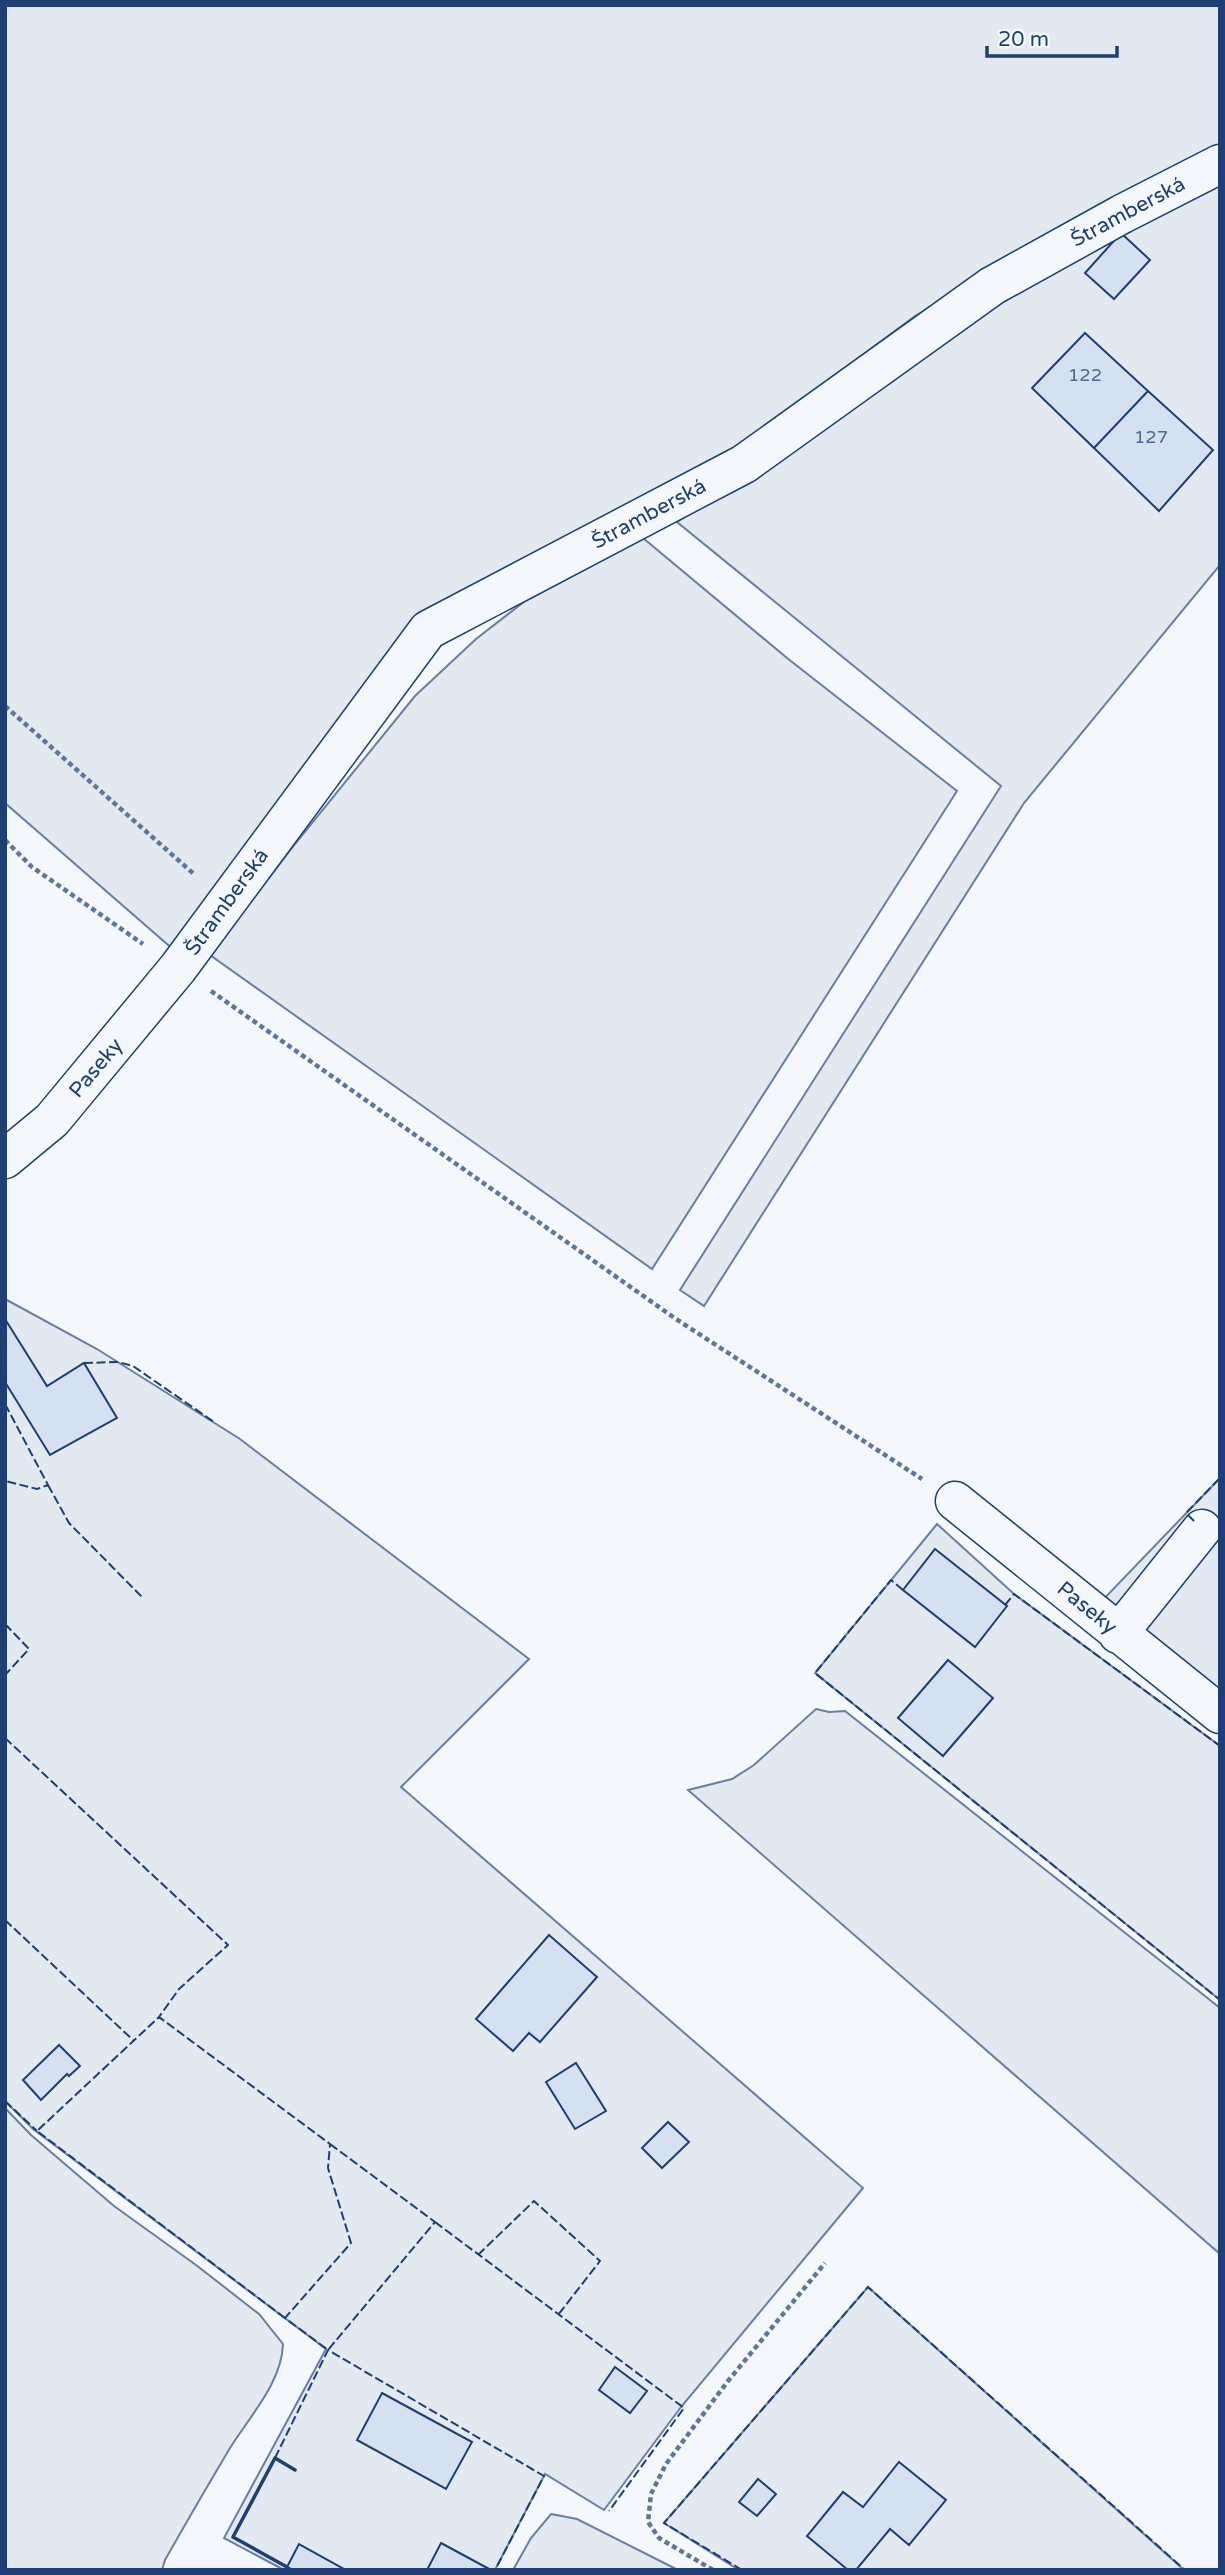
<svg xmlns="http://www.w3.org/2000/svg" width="1225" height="2575" font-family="'Varela Round',sans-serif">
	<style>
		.green { fill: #e3e9f0; stroke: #687fa3; stroke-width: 2 }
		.building { fill: #d5e0f0; stroke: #1d3f73; stroke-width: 2 }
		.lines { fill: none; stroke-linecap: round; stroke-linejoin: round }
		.minor-casing { stroke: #1d3f73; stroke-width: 41 }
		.path { stroke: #5e769c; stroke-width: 4.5; stroke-dasharray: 5 3.5; stroke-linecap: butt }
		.minor { stroke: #f4f7fb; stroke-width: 38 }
		.fence { stroke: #1d3f73; stroke-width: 2; stroke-dasharray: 9 3.5; stroke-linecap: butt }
		.wall { stroke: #1d3f73; stroke-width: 3.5 }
		.labels { text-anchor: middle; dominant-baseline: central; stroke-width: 5; stroke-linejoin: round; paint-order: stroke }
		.number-label { font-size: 18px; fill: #4b6792 }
		.street-label { font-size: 21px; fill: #1d3f73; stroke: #f4f7fb }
	</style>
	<rect width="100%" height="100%" fill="#f4f7fb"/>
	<path class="green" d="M 5,5 L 1220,5 L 1220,145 L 1116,199 L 915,316 L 737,448 L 421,615 L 175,951 L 5,803 Z
		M 1220,178 L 1220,565 L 1024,803 L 704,1306 L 680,1290 L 1001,786 L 677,522 L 751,474 L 961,324 Z
		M 643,538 L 787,658 L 957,791 L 652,1269 L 210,955 L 295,844 L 415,696 L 476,639 L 525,601 Z
		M 5,1299 L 97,1349 L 240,1439 L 529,1659 L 401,1787 L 863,2188 L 681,2407 L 604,2510 L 545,2474 L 495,2570 L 284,2570 L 224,2538 L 326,2349 L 33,2129 L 5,2101 Z
		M 1220,1478 L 1220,1694 L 1096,1607 Z
		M 937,1524 L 1014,1594 L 1220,1746 L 1220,2000 L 815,1673 Z
		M 816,1709 L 829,1712 L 845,1711 L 1220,2008 L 1220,2254 L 688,1790 L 732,1779 L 754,1765 Z
		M 5,2108 L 31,2135 L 114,2206 L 196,2265 L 259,2314 L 283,2344 C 282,2382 250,2416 230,2448 C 208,2485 186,2523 165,2560 L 162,2570 L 5,2570 Z
		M 868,2287 L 1184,2570 L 739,2570 L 664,2523 Z
		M 551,2514 L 577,2519 L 678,2570 L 513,2570 L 531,2538 Z"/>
	<path class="building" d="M 1121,233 L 1150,260 L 1114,299 L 1085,273 Z
		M 1085,333 L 1148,391 L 1094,448 L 1032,388 Z
		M 1148,391 L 1213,450 L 1159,511 L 1094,448 Z
		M 5,1319 L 47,1386 L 84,1363 L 117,1418 L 50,1455 L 5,1382 Z
		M 935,1549 L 1007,1606 L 975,1647 L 903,1590 Z
		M 948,1660 L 993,1698 L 943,1756 L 898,1718 Z
		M 549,1935 L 597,1977 L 540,2042 L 529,2033 L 513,2051 L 476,2019 Z
		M 59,2045 L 80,2066 L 69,2076 L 67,2074 L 41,2100 L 23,2080 Z
		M 576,2063 L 606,2111 L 575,2129 L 546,2082 Z
		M 668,2122 L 689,2142 L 662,2168 L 642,2148 Z
		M 615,2367 L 647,2391 L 630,2413 L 599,2390 Z
		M 382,2393 L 472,2442 L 446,2489 L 357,2440 Z
		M 899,2462 L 946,2500 L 909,2545 L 890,2529 L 856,2570 L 848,2570 L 807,2536 L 843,2492 L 863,2507 Z
		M 758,2479 L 776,2494 L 757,2516 L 739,2502 Z
		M 441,2543 L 491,2570 L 427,2570 Z
		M 299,2544 L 346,2570 L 293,2570 L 287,2567 Z"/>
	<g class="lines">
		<defs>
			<path id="minor" d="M 5,1159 L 52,1120 L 178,968 L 428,630 L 744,464 L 992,286 L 1122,214 L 1220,164
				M 955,1501 L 1220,1714
				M 1118,1634 L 1202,1529"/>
		</defs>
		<use href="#minor" class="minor-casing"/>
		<path class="path" d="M 5,706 L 195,875
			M 5,840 L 32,867 L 143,944
			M 211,991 L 676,1319 L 922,1479
			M 713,2570 L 659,2538 L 648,2522 L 651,2494 L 666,2464 L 728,2381 L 825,2263"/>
		<use href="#minor" class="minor"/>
		<path class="fence" d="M 84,1363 L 118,1362 L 133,1366 L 214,1422
			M 5,1404 L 48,1485 L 37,1489 L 5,1481
			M 48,1485 L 69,1523 L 142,1597
			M 1194,1521 L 1186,1513 L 1220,1478
			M 903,1590 L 891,1580 L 815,1673 L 1220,2000
			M 1005,1605 L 1014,1594 L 1220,1746
			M 5,1624 L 29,1649 L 5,1675
			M 5,1738 L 228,1945 L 179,1989 L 159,2017
			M 5,1920 L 134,2041
			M 5,2101 L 37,2131
			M 330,2144 L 435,2222 L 328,2350 L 285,2318 L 351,2243 L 328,2168 Z
			M 435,2222 L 684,2408 L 609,2511
			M 478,2255 L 534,2201 L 600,2261 L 558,2315
			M 285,2318 L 37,2131 L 159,2017 L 330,2144
			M 275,2458 L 328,2350 L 544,2476 L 495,2570
			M 742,2570 L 664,2523 L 868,2287 L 1185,2570"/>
		<path class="wall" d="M 287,2567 L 233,2537 L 275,2458 L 295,2470"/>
	</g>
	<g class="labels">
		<g class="number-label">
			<text x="1085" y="375">122</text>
			<text x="1151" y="437">127</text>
		</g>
		<g class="street-label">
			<text transform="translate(1128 212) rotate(-28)">Štramberská</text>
			<text transform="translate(649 514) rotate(-28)">Štramberská</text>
			<text transform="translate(227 902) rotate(-54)">Štramberská</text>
			<text transform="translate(96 1068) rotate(-50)">Paseky</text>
			<text transform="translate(1087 1608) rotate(39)">Paseky</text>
		</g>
	</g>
	<rect width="1225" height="2575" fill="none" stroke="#1d3f73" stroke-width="14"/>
	<path d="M987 46v10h130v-10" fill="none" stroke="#1d3f73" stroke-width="3.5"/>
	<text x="998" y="46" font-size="21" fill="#1d3f73" stroke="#f4f7fb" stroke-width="5" paint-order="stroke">20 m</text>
</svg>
